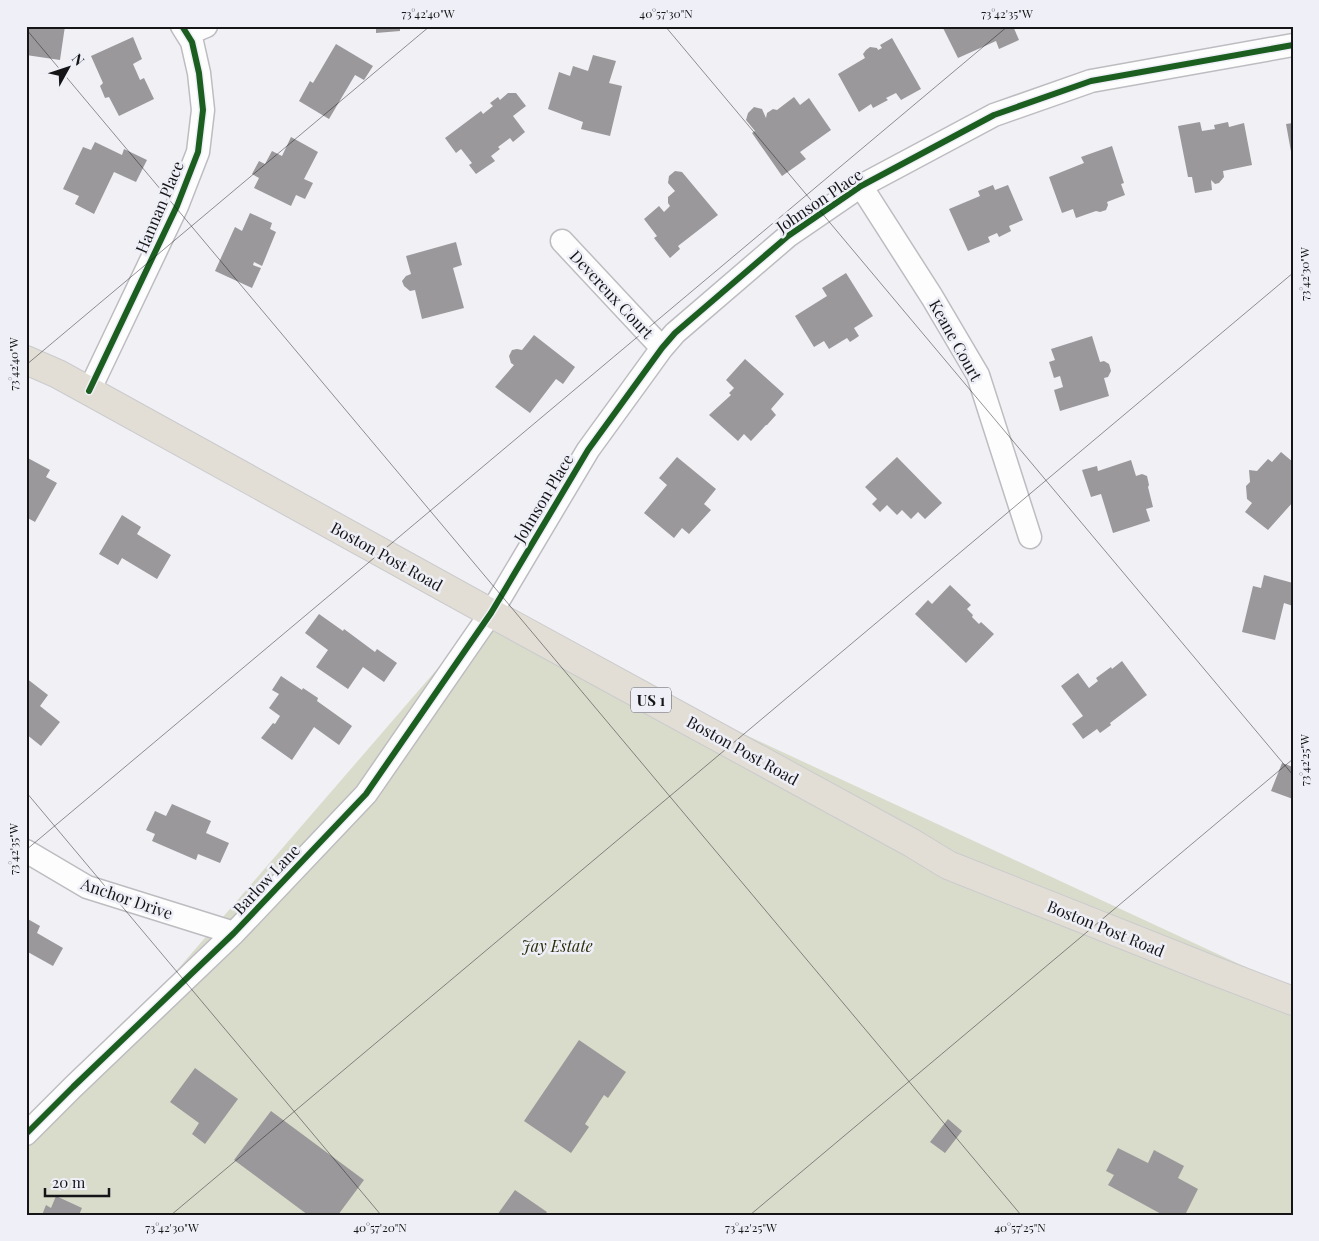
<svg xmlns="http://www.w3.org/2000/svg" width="1319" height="1241" font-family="'Playfair Display',serif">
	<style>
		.green { fill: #d9dccb }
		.building { fill: #9a989a }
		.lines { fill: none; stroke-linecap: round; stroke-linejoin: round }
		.street-casing { stroke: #bdbdc1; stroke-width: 25 }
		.primary-casing { stroke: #cbcbcd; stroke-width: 30 }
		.street { stroke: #fdfdfe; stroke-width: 22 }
		.primary { stroke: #e2ded6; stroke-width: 28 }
		.cycleway-casing { stroke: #eeeff7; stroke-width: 9 }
		.cycleway { stroke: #1b5e20; stroke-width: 6 }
		.ticks { fill: none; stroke: #151518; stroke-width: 1; stroke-opacity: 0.45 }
		.labels { text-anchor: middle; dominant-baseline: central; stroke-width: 5; stroke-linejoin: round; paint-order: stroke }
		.shield { fill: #eeeff7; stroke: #56565b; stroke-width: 1 }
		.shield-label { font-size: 15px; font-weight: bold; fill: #151518 }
		.street-label { font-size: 16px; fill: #151518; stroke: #eeeff7 }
		.park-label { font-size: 16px; font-style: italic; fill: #282c07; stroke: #eeeff7 }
		.neatline { fill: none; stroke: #151518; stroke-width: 2 }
		.ticks-label { font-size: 12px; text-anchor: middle; fill: #151518 }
	</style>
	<rect width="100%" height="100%" fill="#f0f0f5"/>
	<path class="green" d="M 502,594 L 491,613 L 543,641 L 1293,989 L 1293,1215 L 26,1215 L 26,1145 Z"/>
	<path class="building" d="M 26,26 L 65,26 L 60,60 L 26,55 Z
		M 376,26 L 400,26 L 400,31 L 376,33 Z
		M 942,26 L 1013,26 L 1019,40 L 999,49 L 996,41 L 958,58 Z
		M 133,37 L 142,59 L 133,64 L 140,80 L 144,78 L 154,99 L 119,116 L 109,97 L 105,98 L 100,86 L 103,83 L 91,56 Z
		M 892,38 L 921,89 L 901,100 L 896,93 L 886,98 L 888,100 L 873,108 L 871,104 L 859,112 L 838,74 L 865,58 L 863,54 L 866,50 L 870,47 L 877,48 L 878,50 L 882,48 L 880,45 Z
		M 336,44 L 373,66 L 364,80 L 355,75 L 329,119 L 299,101 L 310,81 L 313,83 Z
		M 593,55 L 616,61 L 609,83 L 622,86 L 610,136 L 581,129 L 583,122 L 548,109 L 559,72 L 570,76 L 573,66 L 588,71 Z
		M 508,93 L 516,93 L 526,106 L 513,116 L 525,132 L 513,142 L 510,138 L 498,147 L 500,149 L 491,156 L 495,161 L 476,174 L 469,165 L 472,163 L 461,149 L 456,153 L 445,138 L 481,111 L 483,114 L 493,106 L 490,103 L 498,97 L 500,100 Z
		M 794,97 L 800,105 L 809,98 L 831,130 L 800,152 L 806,159 L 782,176 L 752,133 L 755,131 L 746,120 L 748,113 L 754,107 L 762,109 L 766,118 L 767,113 L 773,109 L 777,110 Z
		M 1200,122 L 1202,131 L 1215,129 L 1214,125 L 1228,122 L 1229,127 L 1244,123 L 1252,165 L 1223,171 L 1224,177 L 1219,183 L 1215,184 L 1211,180 L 1212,190 L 1195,193 L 1192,177 L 1188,177 L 1178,126 Z
		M 1293,123 L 1293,157 L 1292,157 L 1286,124 Z
		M 291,137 L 318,152 L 304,179 L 313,183 L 305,199 L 296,195 L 291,206 L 254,188 L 259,178 L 252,174 L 259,161 L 265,164 L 272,151 L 282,156 Z
		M 95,142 L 122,155 L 124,149 L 147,160 L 136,182 L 114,172 L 94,214 L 75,204 L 79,196 L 63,189 L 83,147 L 91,150 Z
		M 1112,146 L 1124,183 L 1121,184 L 1125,195 L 1107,202 L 1108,205 L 1106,210 L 1100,212 L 1096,211 L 1076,218 L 1073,209 L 1062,213 L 1049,177 L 1084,163 L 1081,157 Z
		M 675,171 L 682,172 L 718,215 L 678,246 L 680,249 L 670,258 L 654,238 L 657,236 L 644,219 L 659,206 L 664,212 L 670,206 L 668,203 L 668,197 L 675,191 L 668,183 L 669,176 Z
		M 993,185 L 995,190 L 1008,185 L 1023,220 L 1009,226 L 1011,231 L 999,237 L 997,233 L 988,237 L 990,242 L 968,251 L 949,209 L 980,196 L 978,191 Z
		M 250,213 L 272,223 L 270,229 L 276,232 L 262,266 L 254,262 L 253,265 L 261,268 L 252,288 L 215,271 L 235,227 L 242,231 Z
		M 456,242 L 462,265 L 453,268 L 464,308 L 422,319 L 415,290 L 410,291 L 404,286 L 402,281 L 406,276 L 411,274 L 406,256 Z
		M 846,273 L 873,316 L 854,328 L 859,336 L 850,342 L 847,338 L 829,349 L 824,341 L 814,347 L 795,316 L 827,296 L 822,288 Z
		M 534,335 L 575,367 L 563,384 L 556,379 L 530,413 L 495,387 L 514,365 L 511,363 L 509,356 L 512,350 L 517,349 L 522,350 Z
		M 1092,336 L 1100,362 L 1104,361 L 1109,364 L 1111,371 L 1108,377 L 1104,378 L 1109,396 L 1060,411 L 1054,390 L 1063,387 L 1060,376 L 1054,378 L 1049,362 L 1055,360 L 1051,349 Z
		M 745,359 L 784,394 L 771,409 L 776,415 L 767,425 L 766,425 L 751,441 L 744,434 L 738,441 L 709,415 L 731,395 L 729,393 L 734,388 L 726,380 Z
		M 1281,452 L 1293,462 L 1293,502 L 1268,530 L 1245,512 L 1252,503 L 1247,499 L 1246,486 L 1250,482 L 1249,470 L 1257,471 L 1268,459 L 1272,462 Z
		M 26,457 L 50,470 L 46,477 L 57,483 L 35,522 L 26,517 Z
		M 677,457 L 716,489 L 704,504 L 711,510 L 689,534 L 682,528 L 674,538 L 644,513 L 667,485 L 659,478 Z
		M 897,457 L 942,503 L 925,519 L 918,512 L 911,519 L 902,510 L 897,515 L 887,505 L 880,512 L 872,504 L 877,499 L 865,487 Z
		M 1131,460 L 1136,476 L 1142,474 L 1147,476 L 1149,485 L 1148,487 L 1153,507 L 1146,509 L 1150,521 L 1113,533 L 1101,494 L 1091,497 L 1082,470 L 1097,466 L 1098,471 Z
		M 122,515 L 141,527 L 137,534 L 171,555 L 157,579 L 122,558 L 118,565 L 99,554 Z
		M 1264,575 L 1293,583 L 1293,606 L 1284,603 L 1275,640 L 1242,632 L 1253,586 L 1261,588 Z
		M 950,585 L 971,605 L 967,609 L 973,615 L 972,617 L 979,624 L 981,622 L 994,634 L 966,663 L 915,614 L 928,600 L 932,604 Z
		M 319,614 L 343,631 L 344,629 L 375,652 L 377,649 L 397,663 L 384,682 L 363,667 L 348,689 L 316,667 L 328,650 L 305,633 Z
		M 1122,661 L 1147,695 L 1110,723 L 1111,725 L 1100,733 L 1097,729 L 1083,739 L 1072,724 L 1083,716 L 1061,686 L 1078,673 L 1089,688 L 1098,681 L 1096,678 L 1111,667 L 1112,669 Z
		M 281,676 L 302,690 L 303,688 L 318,698 L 317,701 L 352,726 L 339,745 L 314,727 L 292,760 L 261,738 L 273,723 L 275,724 L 280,716 L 269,708 L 279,694 L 272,690 Z
		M 26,678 L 48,695 L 40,706 L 60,722 L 41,746 L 26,734 Z
		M 1282,763 L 1293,767 L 1293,799 L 1271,791 Z
		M 172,804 L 211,821 L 206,833 L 229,843 L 220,863 L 198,854 L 196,860 L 152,841 L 155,834 L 146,830 L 155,811 L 166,816 Z
		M 26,918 L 40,926 L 37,933 L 63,948 L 53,966 L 26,951 Z
		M 579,1040 L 626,1072 L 608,1098 L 604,1095 L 585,1124 L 589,1127 L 571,1153 L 524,1121 Z
		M 195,1068 L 238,1099 L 205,1144 L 192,1134 L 199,1123 L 170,1102 Z
		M 271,1111 L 364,1180 L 338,1215 L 308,1215 L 234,1160 Z
		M 948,1119 L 962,1131 L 945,1153 L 930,1142 Z
		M 1118,1148 L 1148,1163 L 1154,1150 L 1184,1166 L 1178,1178 L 1198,1189 L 1185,1215 L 1163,1215 L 1108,1185 L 1114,1175 L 1106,1171 Z
		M 515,1190 L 547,1212 L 545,1215 L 497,1215 Z
		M 56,1196 L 82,1208 L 79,1215 L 42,1215 L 46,1205 L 51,1208 Z"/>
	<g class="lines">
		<defs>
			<path id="street" d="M 187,34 L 206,26
				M 861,186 L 932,297 L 978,375 L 1030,537
				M 562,241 L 662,348
				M 89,391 L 177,206 L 198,152 L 203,110 L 199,73 L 192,42 L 182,26
				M 26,851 L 87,887 L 234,933
				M 26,1134 L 73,1087 L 234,933 L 366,794 L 491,613 L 588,450 L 662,348 L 675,333 L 788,236 L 861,186 L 994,115 L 1091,81 L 1293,45"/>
			<path id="primary" d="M 26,360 L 58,374 L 89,391 L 491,613 L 912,843 L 948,865 L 1212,970 L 1293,1001"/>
		</defs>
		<use href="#street" class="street-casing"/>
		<use href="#primary" class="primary-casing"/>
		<use href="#street" class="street"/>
		<use href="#primary" class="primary"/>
		<defs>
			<path id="cycleway" d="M 89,391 L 177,206 L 198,152 L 203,110 L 199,73 L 192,42 L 182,26
				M 26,1134 L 73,1087 L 234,933 L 366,794 L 491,613 L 588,450 L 662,348 L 675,333 L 788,236 L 861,186 L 994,115 L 1091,81 L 1293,45"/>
		</defs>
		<use href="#cycleway" class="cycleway-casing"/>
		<use href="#cycleway" class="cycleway"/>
	</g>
	<path class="ticks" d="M 665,26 L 1293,775M 26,29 L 1021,1215M 26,365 L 430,26M 26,792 L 381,1215M 26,850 L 1008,26M 171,1215 L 1293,273M 750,1215 L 1293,759"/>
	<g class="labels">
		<rect class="shield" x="631" y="687.5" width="40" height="25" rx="4"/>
		<g class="shield-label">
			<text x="651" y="700">US 1</text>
		</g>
		<g class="street-label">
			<text transform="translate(819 200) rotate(-34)">Johnson Place</text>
			<text transform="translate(159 207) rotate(-67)">Hannan Place</text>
			<text transform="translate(612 294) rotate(47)">Devereux Court</text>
			<text transform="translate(956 340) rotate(61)">Keane Court</text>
			<text transform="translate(543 498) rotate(-59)">Johnson Place</text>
			<text transform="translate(387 556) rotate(29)">Boston Post Road</text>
			<text transform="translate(743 750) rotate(29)">Boston Post Road</text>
			<text transform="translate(266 879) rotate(-47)">Barlow Lane</text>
			<text transform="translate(127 898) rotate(19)">Anchor Drive</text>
			<text transform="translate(1106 928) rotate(22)">Boston Post Road</text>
		</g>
		<g class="park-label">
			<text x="557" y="945">Jay Estate</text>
		</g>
	</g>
	<rect width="1319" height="1241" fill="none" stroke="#eeeff7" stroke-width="55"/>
	<g transform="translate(68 68) rotate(50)" stroke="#eeeff7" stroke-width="4" paint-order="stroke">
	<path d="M0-4L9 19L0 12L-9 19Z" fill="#151518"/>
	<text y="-8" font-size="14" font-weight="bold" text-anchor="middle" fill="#151518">N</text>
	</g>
	<path d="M45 1188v8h64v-8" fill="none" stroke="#151518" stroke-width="2.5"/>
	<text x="52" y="1188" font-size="15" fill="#151518" stroke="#eeeff7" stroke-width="4" paint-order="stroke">20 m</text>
	<rect x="28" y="28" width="1264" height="1186" class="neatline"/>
	<g class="ticks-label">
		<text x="428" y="18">73°42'40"W</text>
		<text x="666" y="18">40°57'30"N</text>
		<text x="1007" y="18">73°42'35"W</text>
		<text transform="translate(1305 274) rotate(-90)" y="4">73°42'30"W</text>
		<text transform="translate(14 364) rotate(-90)" y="4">73°42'40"W</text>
		<text transform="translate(1305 760) rotate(-90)" y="4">73°42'25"W</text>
		<text transform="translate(14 849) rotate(-90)" y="4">73°42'35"W</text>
		<text x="172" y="1232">73°42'30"W</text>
		<text x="380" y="1232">40°57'20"N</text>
		<text x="751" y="1232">73°42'25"W</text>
		<text x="1020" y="1232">40°57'25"N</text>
	</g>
</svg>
